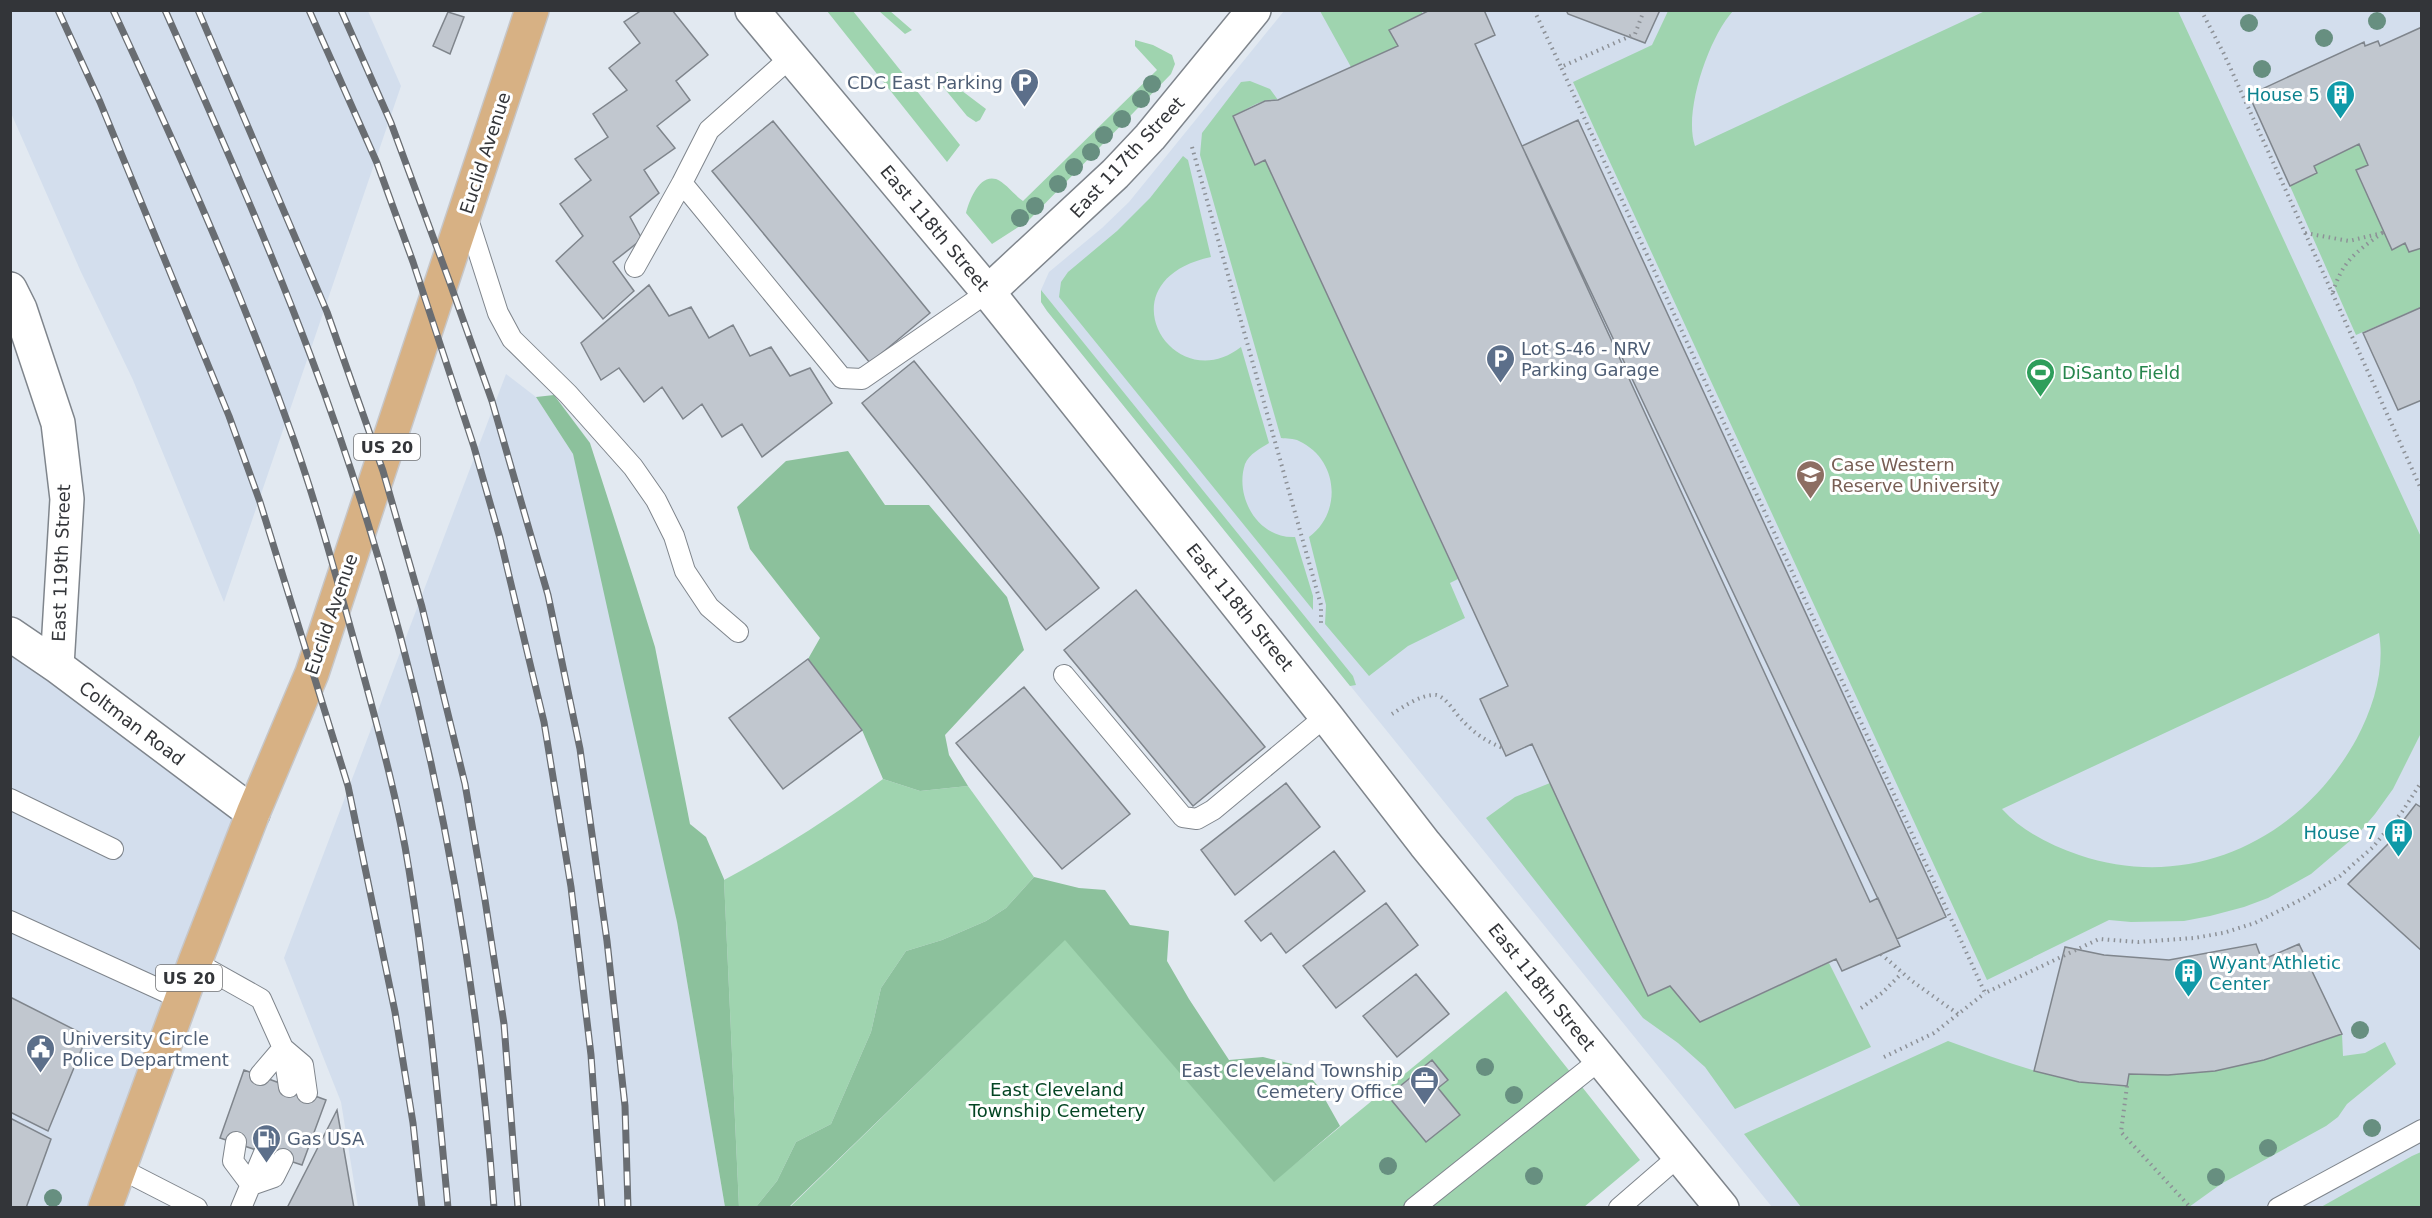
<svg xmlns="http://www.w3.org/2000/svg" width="2432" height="1218" font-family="'DejaVu Sans',sans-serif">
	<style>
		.built { fill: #d3deed }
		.green { fill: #9fd4af; fill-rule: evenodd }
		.forest { fill: #8cc19c }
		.building { fill: #c1c7cf; stroke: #7f858c; stroke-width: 1.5 }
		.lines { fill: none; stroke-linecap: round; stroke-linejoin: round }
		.lane-casing { stroke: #7f858c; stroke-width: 22 }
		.street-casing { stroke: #7f858c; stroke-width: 36 }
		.secondary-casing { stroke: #7f858c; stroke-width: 36 }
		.primary-casing { stroke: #c6c6c8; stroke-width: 36 }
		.path { stroke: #8d9197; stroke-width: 4; stroke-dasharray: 1.5 4.5; stroke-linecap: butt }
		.lane { stroke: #fff; stroke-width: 20 }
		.street { stroke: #fff; stroke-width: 33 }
		.secondary { stroke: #fff; stroke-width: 33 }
		.primary { stroke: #d7b184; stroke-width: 33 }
		.rail-casing { stroke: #696d72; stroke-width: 7 }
		.rail { stroke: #fff; stroke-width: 4.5; stroke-dasharray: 14; stroke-linecap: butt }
		.tree { fill: #678f80 }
		.labels { text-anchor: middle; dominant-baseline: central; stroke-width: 6; stroke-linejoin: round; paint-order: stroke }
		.shield { fill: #fff; stroke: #707274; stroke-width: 1.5 }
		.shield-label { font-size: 16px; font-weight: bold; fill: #333539 }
		.service-label { font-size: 18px; fill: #4e5e75; stroke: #fff; text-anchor: start }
		.culture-label { font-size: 18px; fill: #0d838f; stroke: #fff; text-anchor: end }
		.street-label { font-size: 18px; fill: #333539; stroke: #fff }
		.leisure-label { font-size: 18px; fill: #27864d; stroke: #fff; text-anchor: start }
		.education-label { font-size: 18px; fill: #785e54; stroke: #fff; text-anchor: start }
		.park-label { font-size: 18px; fill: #034523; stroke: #fff }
	</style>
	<rect width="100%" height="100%" fill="#e2e9f1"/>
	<path class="built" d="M 10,11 L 368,11 L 401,86 L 224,602 L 133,380 L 81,272 L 11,113 Z
		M 1284,11 L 2421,11 L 2421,1207 L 1772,1207 L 1047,311 L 1041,302 L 1041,290 L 1049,272 L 1102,228 L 1129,202 Z
		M 506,374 L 536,397 L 573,454 L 626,658 L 677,922 L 725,1207 L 358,1207 L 341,1102 L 284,958 Z
		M 10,634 L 253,813 L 105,1207 L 11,1207 Z"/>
	<path class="green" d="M 827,11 L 853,11 L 960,145 L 947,162 Z
		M 879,11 L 890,11 L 912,30 L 905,34 Z
		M 1320,11 L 1422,11 L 1422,14 L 1390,30 L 1398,46 L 1351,67 Z
		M 1668,11 L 1733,11 C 1709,37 1683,112 1695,146 L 1985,11 L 2178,11 L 2421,537 L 2421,733 L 2393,789 L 2375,814 L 2358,834 L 2311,874 L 2268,898 L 2244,907 L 2210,916 L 2184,921 L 2131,922 L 2109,920 L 1987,980 L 1573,82 L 1652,45 ZM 2379,633 C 2385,668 2374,706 2357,738 C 2302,839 2192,893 2079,855 C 2050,845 2023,832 2002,809 Z
		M 1135,40 L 1153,45 L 1172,55 L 1175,64 L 1171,74 L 1029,220 L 992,244 L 966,213 C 969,201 979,174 996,179 C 1005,182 1015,196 1023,201 L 1157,70 L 1135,46 Z
		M 937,72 L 986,109 L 980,120 L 976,122 L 967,116 L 935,77 Z
		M 1250,81 L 1270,89 L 1278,100 C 1264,97 1245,110 1233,117 L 1255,165 L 1265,160 L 1458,579 L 1450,583 L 1465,618 L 1408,646 L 1369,676 L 1325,624 L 1326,605 L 1309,537 C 1343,512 1338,459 1299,441 C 1294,438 1286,439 1281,438 L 1200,155 L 1202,133 L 1241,82 Z
		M 2359,144 L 2368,165 L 2357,170 L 2393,249 L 2405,243 L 2409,252 L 2421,248 L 2421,307 L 2356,335 L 2290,186 L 2317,173 L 2314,166 Z
		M 1183,156 L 1188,160 L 1211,257 C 1100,281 1173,400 1241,347 L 1269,443 C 1261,448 1249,454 1245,464 C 1234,498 1259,539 1295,537 L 1313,596 L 1313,610 L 1059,297 L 1061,282 L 1068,272 L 1117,231 L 1150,198 Z
		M 1041,290 L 1353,676 L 1356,685 L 1350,686 L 1047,311 L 1041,302 Z
		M 883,779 L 920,791 L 968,786 L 1034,877 L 1006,908 L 986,921 L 942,940 L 906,951 L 881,988 L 871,1032 L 831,1124 L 796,1142 L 777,1181 L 756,1207 L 739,1207 L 724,880 C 780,850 832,817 883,779 Z
		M 1550,783 L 1648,996 L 1670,986 L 1700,1022 L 1829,963 L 1871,1047 L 1735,1109 L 1705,1067 L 1678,1043 L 1643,1018 L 1486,818 L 1515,797 Z
		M 1065,939 L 1274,1181 L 1506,991 L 1640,1160 L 1584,1207 L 789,1208 Z
		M 2342,1034 L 2343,1056 L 2365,1053 L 2385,1042 L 2396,1064 L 2347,1104 L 2338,1117 L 2326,1126 L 2221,1184 L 2189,1207 L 1801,1207 L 1744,1134 L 1948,1041 C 2006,1062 2064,1085 2127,1086 L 2129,1074 C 2209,1076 2268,1061 2342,1034 Z
		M 2421,1152 L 2421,1207 L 2321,1207 L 2412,1156 Z"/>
	<path class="forest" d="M 554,395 L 590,443 L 636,586 L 655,647 L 690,824 L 706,837 L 724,879 L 739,1207 L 725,1207 L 677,922 L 573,454 L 536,397 Z
		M 848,451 L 885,505 L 929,505 L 1007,597 L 1024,650 L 945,735 L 949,755 L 968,786 L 920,791 L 883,779 L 862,730 L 808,659 L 820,638 L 750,549 L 737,507 L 786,461 Z
		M 1034,877 L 1079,888 L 1105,890 L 1130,925 L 1169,931 L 1167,961 L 1189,999 L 1229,1060 L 1263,1057 L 1301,1066 L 1317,1085 L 1340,1126 L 1274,1182 L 1065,940 L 789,1207 L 756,1207 L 777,1181 L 796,1142 L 831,1124 L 871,1032 L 881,988 L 906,951 L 942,940 L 986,921 L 1006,908 Z"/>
	<path class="building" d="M 642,10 L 672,10 L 708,55 L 676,81 L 690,100 L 657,126 L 675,148 L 644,170 L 659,193 L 630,217 L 642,239 L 613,262 L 634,291 L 603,319 L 556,261 L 583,236 L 560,204 L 591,180 L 575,159 L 608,137 L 593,114 L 627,90 L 609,68 L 640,43 L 624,22 Z
		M 1430,10 L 1484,10 L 1495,35 L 1475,44 L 1870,902 L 1878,898 L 1900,946 L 1842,971 L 1836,959 L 1700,1022 L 1670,986 L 1648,996 L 1532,744 L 1506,756 L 1480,699 L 1508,686 L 1265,160 L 1255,165 L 1233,116 L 1265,101 L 1278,100 L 1398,46 L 1389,30 Z
		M 1566,10 L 1660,10 L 1645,43 L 1568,14 Z
		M 448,12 L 464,17 L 450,54 L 433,46 Z
		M 2422,27 L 2422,248 L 2409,252 L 2405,243 L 2392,250 L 2356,170 L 2368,165 L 2359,144 L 2314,166 L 2317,173 L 2290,186 L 2249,95 L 2364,42 L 2365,46 L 2378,41 L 2380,46 Z
		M 1578,120 L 1946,917 L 1897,939 L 1522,146 Z
		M 773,121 L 930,313 L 870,363 L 712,171 Z
		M 649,285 L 669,316 L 691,307 L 709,338 L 733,325 L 750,356 L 771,347 L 790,376 L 810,368 L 832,403 L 762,457 L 742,424 L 722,437 L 702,404 L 683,419 L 662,387 L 644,402 L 619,368 L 601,380 L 581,343 Z
		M 2422,307 L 2422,400 L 2398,410 L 2363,333 Z
		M 914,361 L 1099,588 L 1046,630 L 862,403 Z
		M 1136,590 L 1265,747 L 1193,806 L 1064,650 Z
		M 808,659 L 862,730 L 783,789 L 729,718 Z
		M 1024,687 L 1130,814 L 1062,869 L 956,743 Z
		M 1286,783 L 1320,827 L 1235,895 L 1201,850 Z
		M 2416,804 L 2422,808 L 2422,951 L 2348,884 L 2400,832 L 2399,826 Z
		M 1334,851 L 1365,891 L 1286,953 L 1271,933 L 1261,941 L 1245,921 Z
		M 1386,903 L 1418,945 L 1336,1008 L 1303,966 Z
		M 2256,944 L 2262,960 L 2299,944 L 2342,1034 L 2264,1060 L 2215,1071 L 2168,1075 L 2129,1074 L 2127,1086 L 2079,1082 L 2034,1071 L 2065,947 L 2104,955 L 2169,960 Z
		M 1416,974 L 1449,1014 L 1397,1057 L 1363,1016 Z
		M 10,997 L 87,1036 L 48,1131 L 10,1112 Z
		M 1432,1060 L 1448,1080 L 1438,1088 L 1460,1115 L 1426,1142 L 1388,1096 Z
		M 244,1070 L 326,1100 L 302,1165 L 220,1138 Z
		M 337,1110 L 354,1208 L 287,1208 Z
		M 10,1118 L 51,1139 L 26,1208 L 10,1208 Z"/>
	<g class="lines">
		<defs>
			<path id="lane" d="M 791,57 L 709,130 L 682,183 L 828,361 L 842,378 L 862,379 L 988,292
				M 466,213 L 498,313 L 512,339 L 568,394 L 633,467 L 656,500 L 674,536 L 685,571 L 709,607 L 738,632
				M 635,267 L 682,183
				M 1064,675 L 1183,817 L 1197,819 L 1213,810 L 1326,716
				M 10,799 L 113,849
				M 10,921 L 181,999
				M 195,962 L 261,999 L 283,1048 L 289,1087
				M 260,1075 L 283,1048 L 303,1065 L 307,1093
				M 236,1142 L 233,1161 L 251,1185 L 274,1177 L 283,1159
				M 119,1168 L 197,1208
				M 241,1208 L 264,1153
				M 1414,1208 L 1601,1059
				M 1619,1208 L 1679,1156
				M 2278,1208 L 2422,1130"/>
			<path id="street" d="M 10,289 L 20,309 L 58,423 L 67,499 L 57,666
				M 988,292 L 1115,174 L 1150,137 L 1254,10
				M 10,634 L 57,666 L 253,813"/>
			<path id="secondary" d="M 752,10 L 988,292 L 1326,716 L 1425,844 L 1722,1208"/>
			<path id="primary" d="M 105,1208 L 195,962 L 253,813 L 312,673 L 532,10"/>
		</defs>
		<use href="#lane" class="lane-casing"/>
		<use href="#street" class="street-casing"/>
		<use href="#secondary" class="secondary-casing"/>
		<use href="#primary" class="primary-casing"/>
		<path class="path" d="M 1534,10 L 1561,67
			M 1644,10 L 1635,34 L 1561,67 L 1985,993 L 2099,939 L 2138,942 L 2194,938 L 2223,933 L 2255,923 L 2304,898 L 2340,876 L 2373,847 L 2402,812 L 2422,781
			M 2201,10 L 2224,54 L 2422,491
			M 1192,147 L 1321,605 L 1321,626
			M 2305,233 L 2349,241 L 2382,233 C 2355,253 2342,261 2332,295
			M 1392,714 C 1403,707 1421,694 1436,695 C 1447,697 1455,714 1463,721 C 1474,733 1487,742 1503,748
			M 1881,954 L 1912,981 L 1958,1014
			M 1861,1008 L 1882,993 L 1902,973
			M 1884,1057 L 1934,1033 L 1985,993
			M 2127,1086 L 2121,1132 L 2191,1208"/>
		<use href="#lane" class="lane"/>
		<use href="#street" class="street"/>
		<use href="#secondary" class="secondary"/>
		<use href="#primary" class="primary"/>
		<defs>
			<path id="rail" d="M 58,10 L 100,102 L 229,416 L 260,502 L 348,786 L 395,1012 L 413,1123 L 422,1208
				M 113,10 C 176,146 237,281 287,421 C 314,494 334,569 355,644 C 375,718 397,794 409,870 C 427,982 438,1095 448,1208
				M 165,10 C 216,125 267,240 311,357 C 414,630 474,918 494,1208
				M 198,10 L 327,312 L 383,471 L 422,607 L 465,784 L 485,900 L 504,1024 L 518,1208
				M 309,10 L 377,163 L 413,262 L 474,447 L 500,538 L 544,722 L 571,887 L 591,1055 L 602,1208
				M 341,10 L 391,123 L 450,283 L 492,401 L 548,595 L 580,749 L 607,941 L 625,1106 L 628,1208"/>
		</defs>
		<use href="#rail" class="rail-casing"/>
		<use href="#rail" class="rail"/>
	</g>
	<g class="tree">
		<circle cx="2377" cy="21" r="9"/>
		<circle cx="2249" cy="23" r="9"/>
		<circle cx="2324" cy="38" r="9"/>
		<circle cx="2262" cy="69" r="9"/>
		<circle cx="1152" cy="84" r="9"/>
		<circle cx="1141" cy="99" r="9"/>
		<circle cx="1122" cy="119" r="9"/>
		<circle cx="1104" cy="135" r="9"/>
		<circle cx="1091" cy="152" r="9"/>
		<circle cx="1074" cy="167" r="9"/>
		<circle cx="1058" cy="184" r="9"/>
		<circle cx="1035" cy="206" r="9"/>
		<circle cx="1020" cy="218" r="9"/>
		<circle cx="2360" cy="1030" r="9"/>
		<circle cx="1485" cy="1067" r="9"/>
		<circle cx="1514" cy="1095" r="9"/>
		<circle cx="2372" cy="1128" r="9"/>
		<circle cx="2268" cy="1148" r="9"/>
		<circle cx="1388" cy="1166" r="9"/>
		<circle cx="1534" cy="1176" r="9"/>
		<circle cx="2216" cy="1177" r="9"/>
		<circle cx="53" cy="1198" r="9"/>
	</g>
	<defs>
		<symbol id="parking-pin" viewBox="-11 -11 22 30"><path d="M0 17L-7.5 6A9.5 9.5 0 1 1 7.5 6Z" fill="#5c6f8a" stroke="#fff"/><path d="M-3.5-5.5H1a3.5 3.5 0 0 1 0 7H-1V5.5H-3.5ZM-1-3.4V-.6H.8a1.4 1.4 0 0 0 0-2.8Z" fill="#fff"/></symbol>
		<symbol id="building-pin" viewBox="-11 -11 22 30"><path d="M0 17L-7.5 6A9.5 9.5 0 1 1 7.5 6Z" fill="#0f9aa8" stroke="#fff"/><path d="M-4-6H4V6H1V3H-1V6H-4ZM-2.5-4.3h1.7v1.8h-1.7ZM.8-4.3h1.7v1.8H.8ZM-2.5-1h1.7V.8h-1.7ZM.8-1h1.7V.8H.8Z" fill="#fff"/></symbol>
		<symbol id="stadium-pin" viewBox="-11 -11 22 30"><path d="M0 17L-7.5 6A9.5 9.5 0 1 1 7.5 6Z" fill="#2e9e5b" stroke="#fff"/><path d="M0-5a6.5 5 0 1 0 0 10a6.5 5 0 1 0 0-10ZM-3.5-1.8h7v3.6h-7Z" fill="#fff"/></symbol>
		<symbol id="university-pin" viewBox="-11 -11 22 30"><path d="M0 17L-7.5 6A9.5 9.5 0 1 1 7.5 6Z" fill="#8d6e63" stroke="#fff"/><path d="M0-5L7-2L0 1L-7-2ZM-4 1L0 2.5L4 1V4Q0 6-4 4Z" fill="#fff"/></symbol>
		<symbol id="civic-pin" viewBox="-11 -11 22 30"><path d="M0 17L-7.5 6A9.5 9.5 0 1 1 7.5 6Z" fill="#5c6f8a" stroke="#fff"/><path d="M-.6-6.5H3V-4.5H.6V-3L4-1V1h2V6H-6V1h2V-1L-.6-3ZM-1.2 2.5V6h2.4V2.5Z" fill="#fff"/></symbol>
		<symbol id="office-pin" viewBox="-11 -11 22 30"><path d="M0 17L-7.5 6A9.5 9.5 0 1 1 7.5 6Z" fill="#5c6f8a" stroke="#fff"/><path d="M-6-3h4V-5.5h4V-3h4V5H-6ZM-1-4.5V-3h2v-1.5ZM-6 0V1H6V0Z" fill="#fff"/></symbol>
		<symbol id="fuel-pin" viewBox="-11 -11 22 30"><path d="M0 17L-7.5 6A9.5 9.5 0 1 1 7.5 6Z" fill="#5c6f8a" stroke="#fff"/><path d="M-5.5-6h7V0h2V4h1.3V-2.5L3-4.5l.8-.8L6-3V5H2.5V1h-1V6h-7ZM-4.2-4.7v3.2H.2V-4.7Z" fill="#fff"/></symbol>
	</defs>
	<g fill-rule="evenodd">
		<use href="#parking-pin" x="1008" y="66" width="33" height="45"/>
		<use href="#building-pin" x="2324" y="78" width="33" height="45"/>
		<use href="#parking-pin" x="1484" y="342" width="33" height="45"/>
		<use href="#stadium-pin" x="2024" y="356" width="33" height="45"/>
		<use href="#university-pin" x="1794" y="458" width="33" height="45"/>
		<use href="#building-pin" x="2382" y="816" width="33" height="45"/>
		<use href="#building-pin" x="2172" y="956" width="33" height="45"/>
		<use href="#civic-pin" x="24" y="1032" width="33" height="45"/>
		<use href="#office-pin" x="1408" y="1064" width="33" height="45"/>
		<use href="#fuel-pin" x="250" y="1122" width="33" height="45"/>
	</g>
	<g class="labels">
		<g class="shield">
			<rect x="354" y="434" width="66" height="26" rx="4.5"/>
			<rect x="156" y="965" width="66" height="26" rx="4.5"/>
		</g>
		<g class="shield-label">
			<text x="387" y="447">US 20</text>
			<text x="189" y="978">US 20</text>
		</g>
		<g class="service-label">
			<text x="1003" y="82" text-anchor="end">CDC East Parking</text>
			<text x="1521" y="348">Lot S-46 - NRV<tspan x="1521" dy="21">Parking Garage</tspan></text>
			<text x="62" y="1038">University Circle<tspan x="62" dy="21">Police Department</tspan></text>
			<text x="1403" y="1070" text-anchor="end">East Cleveland Township<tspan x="1403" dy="21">Cemetery Office</tspan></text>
			<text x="287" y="1138">Gas USA</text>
		</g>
		<g class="culture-label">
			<text x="2320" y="94">House 5</text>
			<text x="2377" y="832">House 7</text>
			<text x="2209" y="962" text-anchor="start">Wyant Athletic<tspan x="2209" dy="21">Center</tspan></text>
		</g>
		<g class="street-label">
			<text transform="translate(485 153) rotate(-72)">Euclid Avenue</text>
			<text transform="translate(1127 157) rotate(-47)">East 117th Street</text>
			<text transform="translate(935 228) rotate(50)">East 118th Street</text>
			<text transform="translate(61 563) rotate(-88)">East 119th Street</text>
			<text transform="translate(1240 607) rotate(51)">East 118th Street</text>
			<text transform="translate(331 614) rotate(-71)">Euclid Avenue</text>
			<text transform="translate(132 723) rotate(37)">Coltman Road</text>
			<text transform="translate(1542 987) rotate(51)">East 118th Street</text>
		</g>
		<g class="leisure-label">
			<text x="2062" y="372">DiSanto Field</text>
		</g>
		<g class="education-label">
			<text x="1831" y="464">Case Western<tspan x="1831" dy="21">Reserve University</tspan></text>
		</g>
		<g class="park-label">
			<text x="1057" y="1089">East Cleveland<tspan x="1057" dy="21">Township Cemetery</tspan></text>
		</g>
	</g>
	<rect width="2432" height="1218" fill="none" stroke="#333539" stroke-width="24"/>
</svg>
